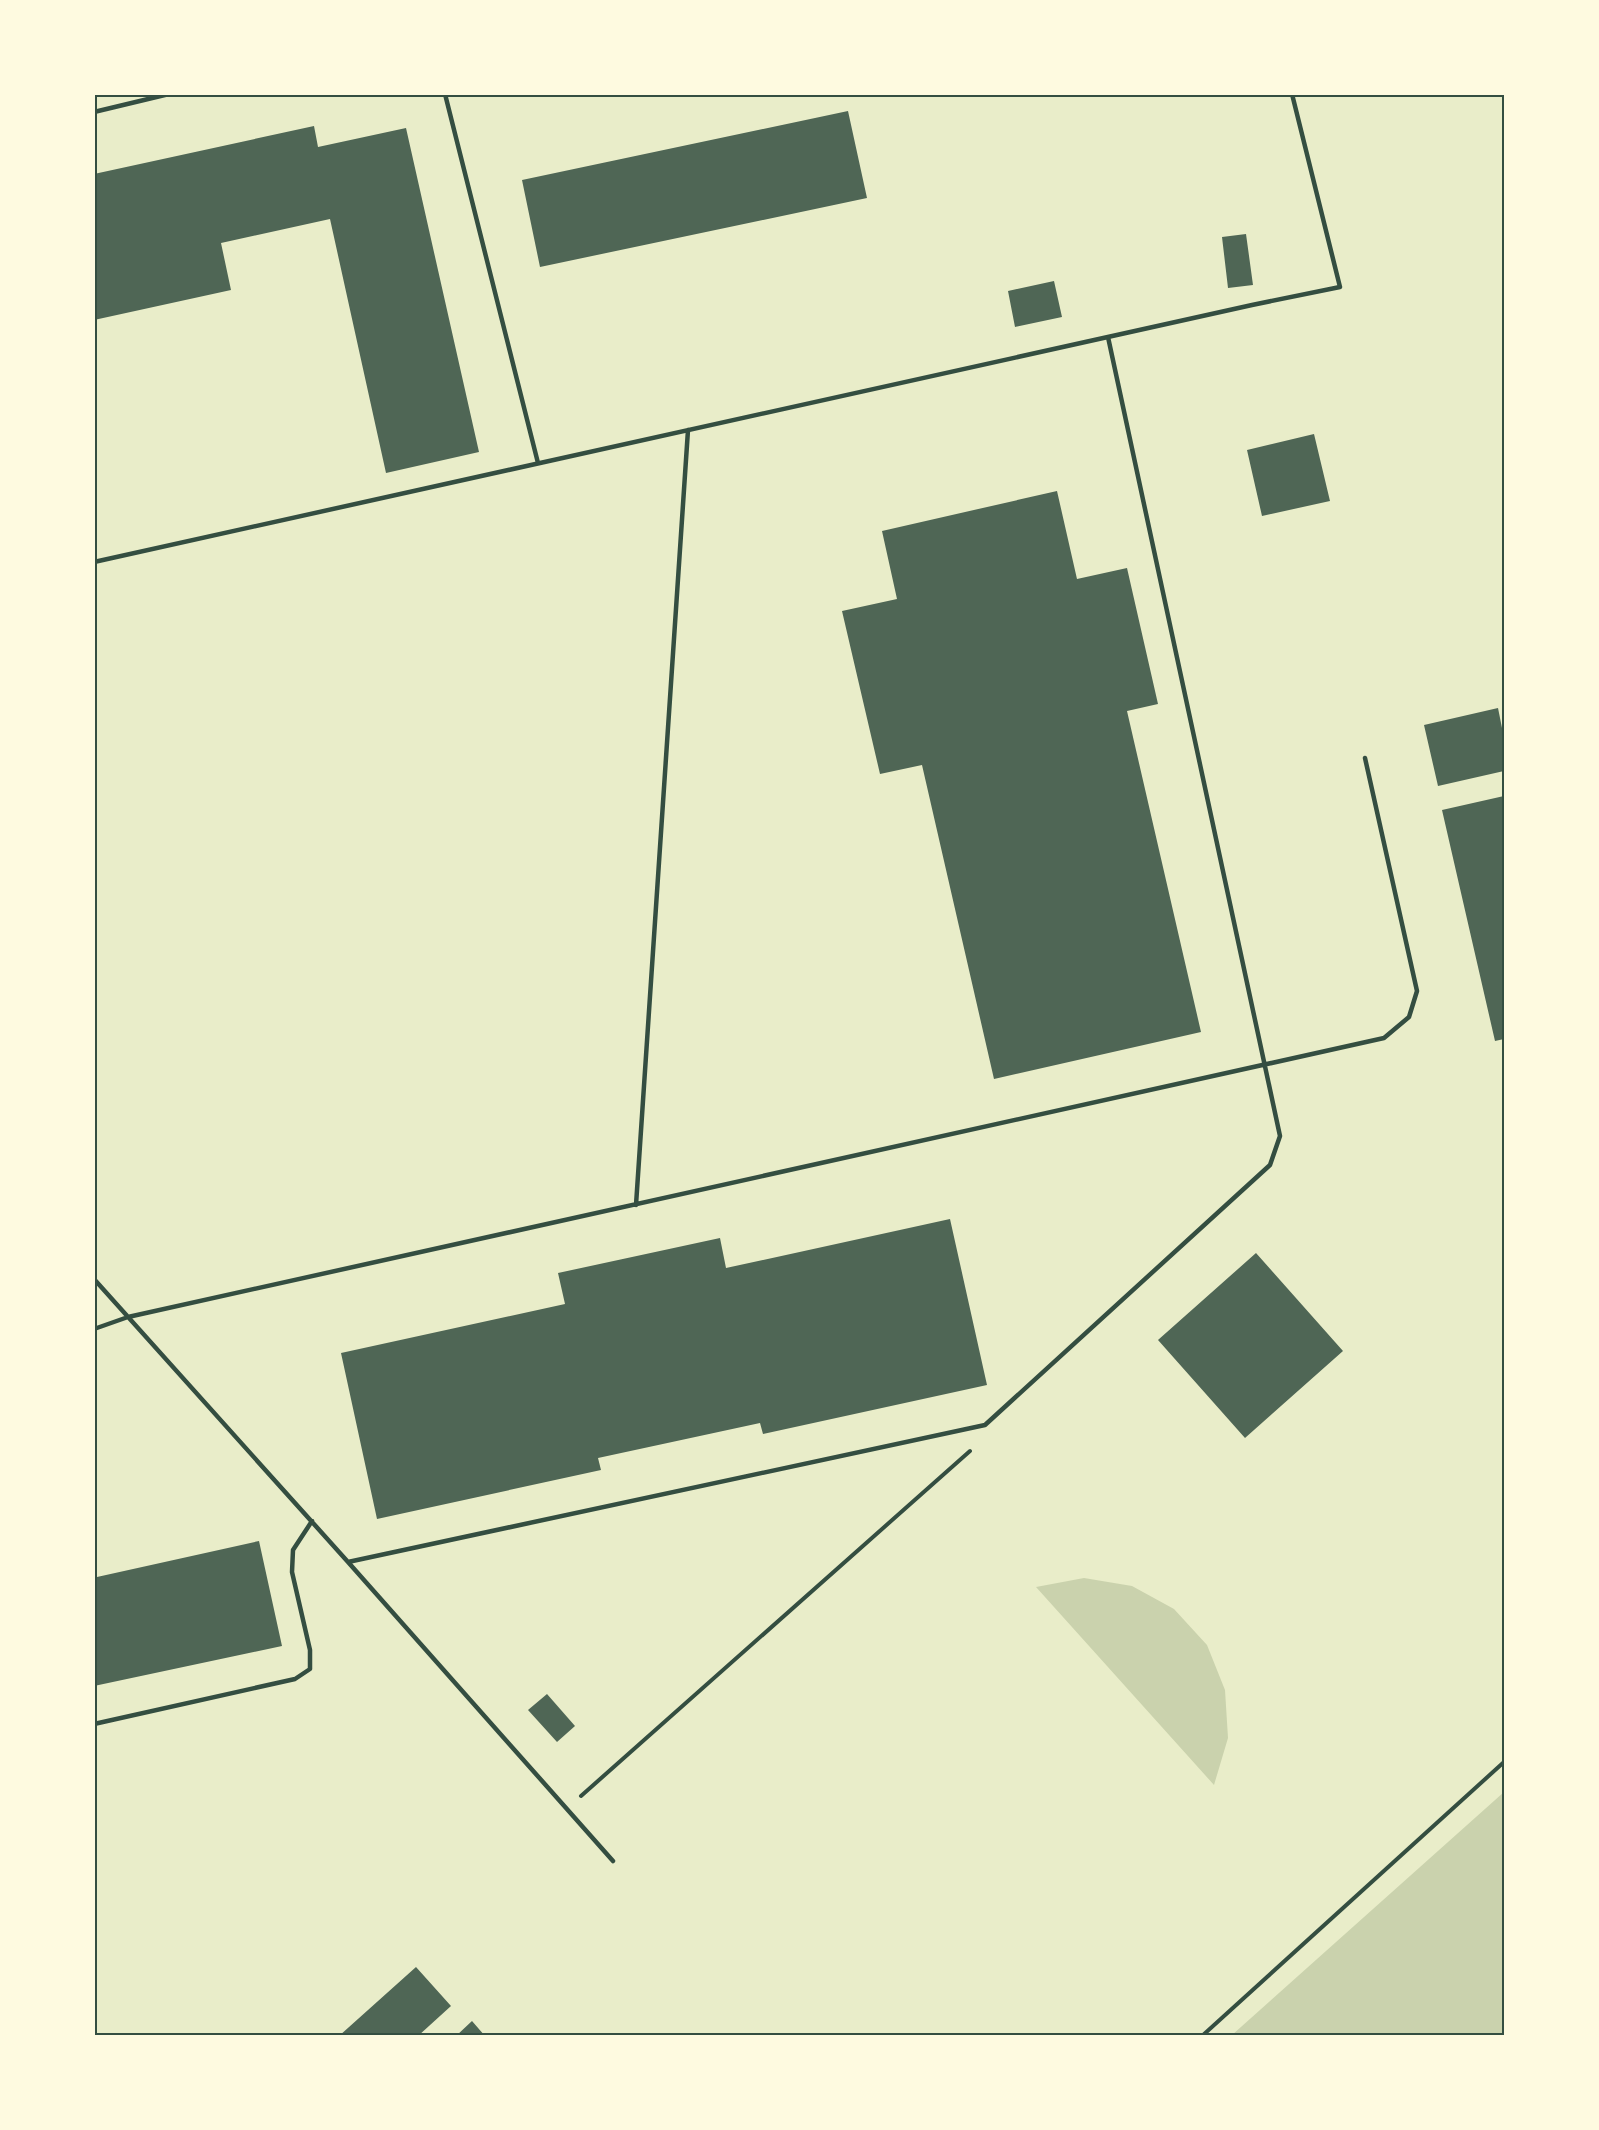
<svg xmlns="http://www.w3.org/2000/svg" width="1599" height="2130" font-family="'Fira Sans Condensed',sans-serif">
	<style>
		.green { fill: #cad2ad }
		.building { fill: #4f6655 }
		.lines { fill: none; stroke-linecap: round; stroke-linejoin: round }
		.path { stroke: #344e41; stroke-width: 4 }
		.service { stroke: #344e41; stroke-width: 4.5 }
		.neatline { fill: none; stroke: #344e41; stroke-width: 2 }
	</style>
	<rect width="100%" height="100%" fill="#e9edc9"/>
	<path class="green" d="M 1084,1578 L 1132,1586 L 1174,1609 L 1207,1645 L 1225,1690 L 1228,1738 L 1214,1785 L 1036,1587 Z
		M 1504,1792 L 1504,2035 L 1232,2035 Z"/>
	<path class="building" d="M 848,111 L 867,198 L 540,267 L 522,180 Z
		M 314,126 L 318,147 L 406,128 L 479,452 L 386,473 L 330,219 L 221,243 L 231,290 L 94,320 L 94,174 Z
		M 1246,234 L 1253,285 L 1228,288 L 1222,237 Z
		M 1054,281 L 1062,317 L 1015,327 L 1008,291 Z
		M 1314,434 L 1330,501 L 1262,516 L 1247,450 Z
		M 1057,491 L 1077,579 L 1127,568 L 1158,704 L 1127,711 L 1201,1032 L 994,1079 L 922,765 L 880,774 L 842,611 L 897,599 L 882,531 Z
		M 1498,708 L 1504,738 L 1504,771 L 1438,786 L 1424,725 Z
		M 1504,796 L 1504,1039 L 1495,1041 L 1442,810 Z
		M 950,1219 L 987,1385 L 763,1434 L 760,1423 L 598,1458 L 601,1470 L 377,1519 L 341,1353 L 565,1304 L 558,1273 L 720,1238 L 726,1268 Z
		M 1256,1253 L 1343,1351 L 1245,1438 L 1158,1340 Z
		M 259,1541 L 282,1646 L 94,1686 L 94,1572 L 97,1577 Z
		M 547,1694 L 575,1726 L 557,1742 L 528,1710 Z
		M 416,1967 L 451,2006 L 418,2036 L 339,2036 Z
		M 472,2021 L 485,2036 L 456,2036 Z"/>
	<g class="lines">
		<path class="path" d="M 581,1796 L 970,1451
			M 1202,2036 L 1504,1762"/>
		<path class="service" d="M 445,94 L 538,463
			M 94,112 L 169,94
			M 94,562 L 1252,305 L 1340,287 L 1292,94
			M 636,1205 L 688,430
			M 94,1279 L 348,1562 L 985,1425 L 1270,1165 L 1280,1136 L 1108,337
			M 94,1329 L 128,1317 L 1384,1038 L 1409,1017 L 1417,991 L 1365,758
			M 348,1562 L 613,1861
			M 94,1724 L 295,1679 L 310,1669 L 310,1650 L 292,1572 L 293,1550 L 312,1521"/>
	</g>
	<rect width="1599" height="2130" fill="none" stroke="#fefae0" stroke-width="192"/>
	<rect x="96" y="96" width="1407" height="1938" class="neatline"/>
</svg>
